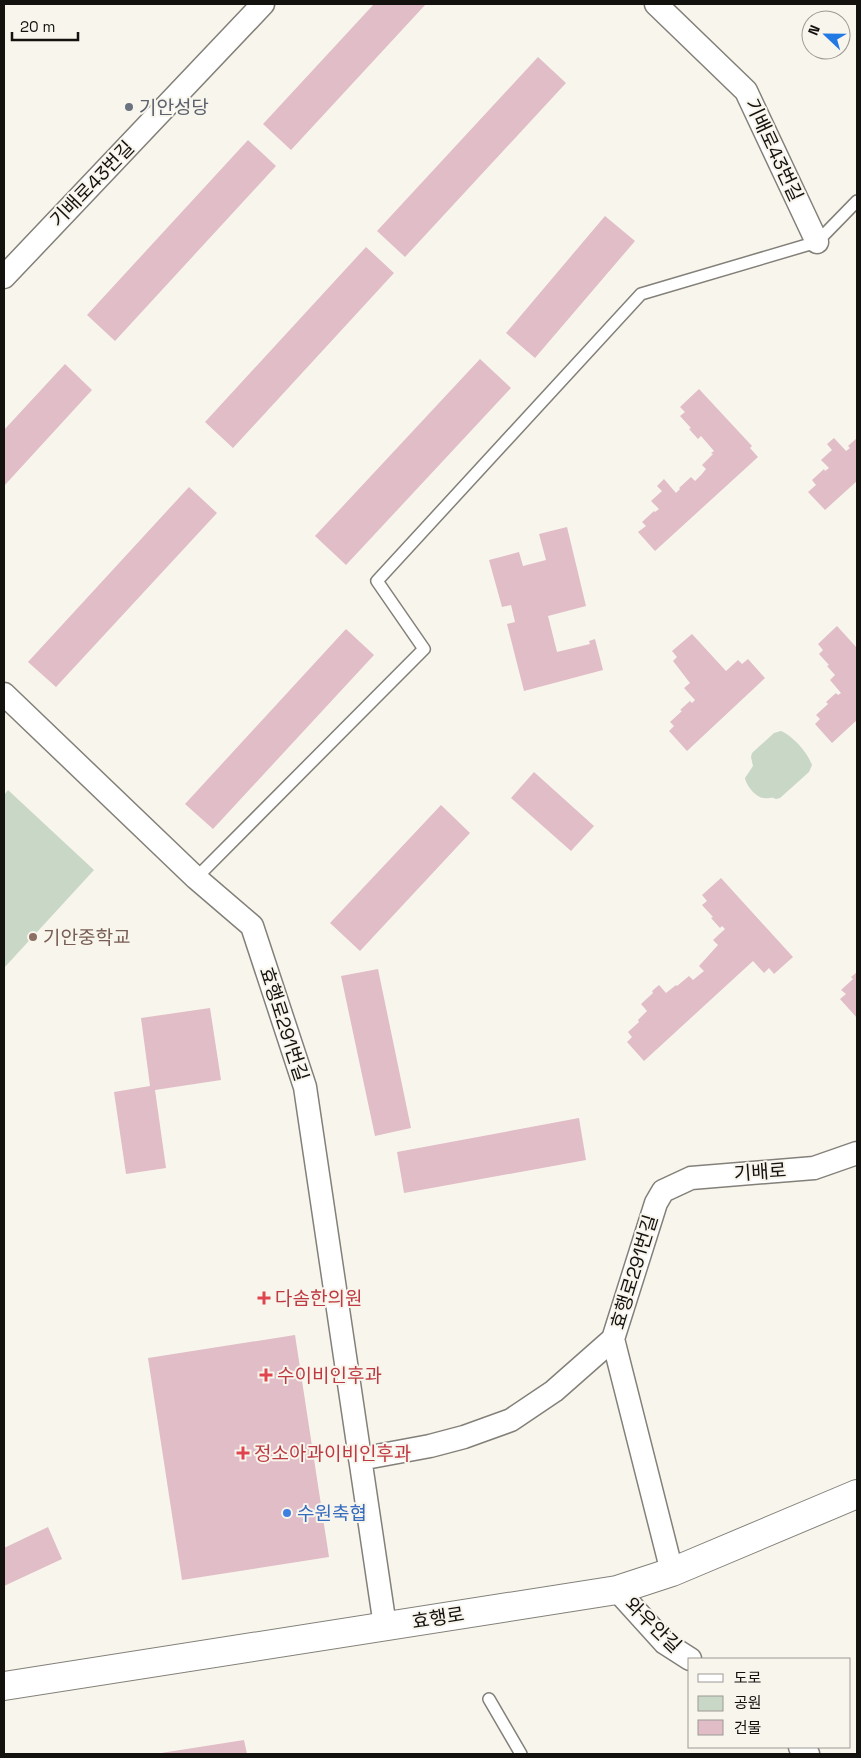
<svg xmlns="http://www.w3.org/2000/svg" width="861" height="1758" font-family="'Space Grotesk','Noto Sans KR',sans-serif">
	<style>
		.green { fill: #c9d7c6 }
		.building { fill: #e0bdc7 }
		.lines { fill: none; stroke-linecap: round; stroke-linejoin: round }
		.lane-casing { stroke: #838079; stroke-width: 14 }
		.street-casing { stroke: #838079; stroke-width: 25 }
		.primary-casing { stroke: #838079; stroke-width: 30 }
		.lane { stroke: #fff; stroke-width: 11 }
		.street { stroke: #fff; stroke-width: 22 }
		.primary { stroke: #fff; stroke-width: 28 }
		.worship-dot { fill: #6b7280; stroke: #f8f5ed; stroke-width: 2 }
		.education-dot { fill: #8d6e63; stroke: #f8f5ed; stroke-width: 2 }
		.health-dot { fill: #e0444e; stroke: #f8f5ed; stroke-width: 2 }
		.shop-dot { fill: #3f7fe0; stroke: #f8f5ed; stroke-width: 2 }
		.labels { text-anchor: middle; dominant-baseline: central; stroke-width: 4; stroke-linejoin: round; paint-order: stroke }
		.worship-label { font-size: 19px; fill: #5b616d; stroke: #f8f5ed; text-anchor: start }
		.street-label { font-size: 19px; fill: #13120f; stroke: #f8f5ed }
		.education-label { font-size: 19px; fill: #785e54; stroke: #f8f5ed; text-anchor: start }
		.health-label { font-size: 19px; fill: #be3a42; stroke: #f8f5ed; text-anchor: start }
		.shop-label { font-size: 19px; fill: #366cbe; stroke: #f8f5ed; text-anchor: start }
	</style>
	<rect width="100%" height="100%" fill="#f8f5ed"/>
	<path class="green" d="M 781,731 C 793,736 808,753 812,765 L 809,772 L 780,798 L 776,799 C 771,796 770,799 764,798 C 756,798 746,785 745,778 L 753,766 L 751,757 L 752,753 L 774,733 Z
		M 8,790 L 94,870 L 4,968 L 4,795 Z"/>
	<path class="building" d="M 374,4 L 426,4 L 291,150 L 263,124 Z
		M 538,57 L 566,83 L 405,257 L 377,231 Z
		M 248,140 L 276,166 L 115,341 L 87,315 Z
		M 605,216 L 635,241 L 535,358 L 506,333 Z
		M 366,247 L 394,273 L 233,448 L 205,422 Z
		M 480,359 L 511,388 L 346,565 L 315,536 Z
		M 65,364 L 92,390 L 4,486 L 4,430 Z
		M 699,389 L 752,446 L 750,448 L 758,457 L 655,551 L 638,532 L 646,526 L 642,522 L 654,511 L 655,512 L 659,509 L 651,501 L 662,491 L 657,486 L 664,479 L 676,493 L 680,489 L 679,488 L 691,477 L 695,481 L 702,474 L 706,469 L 702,465 L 713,454 L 711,453 L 714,451 L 701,436 L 698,439 L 689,429 L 691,428 L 680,416 L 685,412 L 680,407 Z
		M 834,438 L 846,451 L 850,448 L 848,446 L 857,438 L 857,481 L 825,510 L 808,492 L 816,485 L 812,480 L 824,469 L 825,471 L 829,468 L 821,460 L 832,450 L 827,444 Z
		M 189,487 L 217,513 L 56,687 L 28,662 Z
		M 567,527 L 586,606 L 548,616 L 557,652 L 590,644 L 589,641 L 595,639 L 603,670 L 524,691 L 507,624 L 515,622 L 511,605 L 502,607 L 489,560 L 519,552 L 523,566 L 546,560 L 539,534 Z
		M 837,626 L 857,648 L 857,720 L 832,743 L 815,724 L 820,719 L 816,715 L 828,704 L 826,702 L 836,693 L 838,695 L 841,693 L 830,680 L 835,675 L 827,666 L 829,665 L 819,654 L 823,650 L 818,644 Z
		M 346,629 L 374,655 L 213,829 L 185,804 Z
		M 692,634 L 726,671 L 738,660 L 742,664 L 748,659 L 765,678 L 687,751 L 669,731 L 674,726 L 670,722 L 682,711 L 680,710 L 690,701 L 692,703 L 695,700 L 684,688 L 690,683 L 673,661 L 677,657 L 672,651 Z
		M 534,772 L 594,826 L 571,851 L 511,798 Z
		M 441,805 L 470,833 L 360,951 L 330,923 Z
		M 721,878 L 793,957 L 774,974 L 769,968 L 764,973 L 753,961 L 644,1061 L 627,1042 L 632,1037 L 628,1032 L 639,1022 L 638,1020 L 647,1011 L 641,1004 L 653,993 L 652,991 L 659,985 L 666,993 L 676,985 L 677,986 L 689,976 L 693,980 L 704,971 L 699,966 L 718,945 L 713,940 L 725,929 L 722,926 L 720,928 L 711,918 L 713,917 L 702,905 L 707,901 L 702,895 Z
		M 378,969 L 411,1128 L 375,1136 L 341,976 Z
		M 857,972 L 857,1018 L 840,999 L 846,994 L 841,990 L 853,979 L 851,977 Z
		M 210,1008 L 221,1080 L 155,1090 L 166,1168 L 126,1174 L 114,1092 L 150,1086 L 141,1018 Z
		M 579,1118 L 586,1160 L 404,1193 L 397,1152 Z
		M 295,1335 L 329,1557 L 182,1580 L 148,1358 Z
		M 48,1527 L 62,1559 L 4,1586 L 4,1548 Z
		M 244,1740 L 247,1754 L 161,1754 L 161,1753 Z"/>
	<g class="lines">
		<defs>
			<path id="lane" d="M 196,878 L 424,649 L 377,581 L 641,294 L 817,242 L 857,201
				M 489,1699 L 521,1754"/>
			<path id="street" d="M 656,4 L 746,91 L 817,242
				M 4,277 L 263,4
				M 4,694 L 196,878 L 252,926 L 305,1087 L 385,1626
				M 613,1339 L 672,1572
				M 360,1459 L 430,1446 L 464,1437 L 511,1420 L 554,1391 L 613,1339 L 656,1203 L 663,1191 L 691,1178 L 814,1168 L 857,1153
				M 617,1590 L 665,1643 L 690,1659
				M 800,1747 L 808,1754"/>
			<path id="primary" d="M 4,1686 L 617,1590 L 672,1572 L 857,1494"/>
		</defs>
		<use href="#lane" class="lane-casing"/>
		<use href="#street" class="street-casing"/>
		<use href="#primary" class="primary-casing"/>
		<use href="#lane" class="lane"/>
		<use href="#street" class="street"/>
		<use href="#primary" class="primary"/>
	</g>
	<circle class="worship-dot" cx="129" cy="107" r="5"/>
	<circle class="education-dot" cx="33" cy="937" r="5"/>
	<g class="health-dot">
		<path d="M261.5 1290.5h5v5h5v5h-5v5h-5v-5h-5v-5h5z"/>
		<path d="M263.5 1367.5h5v5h5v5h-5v5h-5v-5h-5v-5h5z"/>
		<path d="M240.5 1445.5h5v5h5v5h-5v5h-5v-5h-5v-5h5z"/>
	</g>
	<circle class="shop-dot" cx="287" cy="1513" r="5"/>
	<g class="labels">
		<g class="worship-label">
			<text x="139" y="107">기안성당</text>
		</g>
		<g class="street-label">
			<text transform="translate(774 150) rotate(65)">기배로43번길</text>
			<text transform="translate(92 184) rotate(-46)">기배로43번길</text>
			<text transform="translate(284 1024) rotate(72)">효행로291번길</text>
			<text transform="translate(760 1172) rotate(-4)">기배로</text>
			<text transform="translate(634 1272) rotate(-73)">효행로291번길</text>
			<text transform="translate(438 1618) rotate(-9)">효행로</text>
			<text transform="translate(653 1625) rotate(44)">와우안길</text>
		</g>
		<g class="education-label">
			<text x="43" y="937">기안중학교</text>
		</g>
		<g class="health-label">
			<text x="275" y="1298">다솜한의원</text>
			<text x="277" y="1375">수이비인후과</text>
			<text x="254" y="1453">정소아과이비인후과</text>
		</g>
		<g class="shop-label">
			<text x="297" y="1513">수원축협</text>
		</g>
	</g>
	<rect width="861" height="1758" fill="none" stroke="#13120f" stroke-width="10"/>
	<rect x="688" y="1658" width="162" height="90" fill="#f8f5ed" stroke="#9c9a94"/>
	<rect x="698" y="1674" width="25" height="8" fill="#ffffff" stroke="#9c9a94"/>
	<text x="734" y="1683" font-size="15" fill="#13120f">도로</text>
	<rect x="698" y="1696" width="25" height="15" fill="#c9d7c6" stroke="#9c9a94"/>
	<text x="734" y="1708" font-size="15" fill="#13120f">공원</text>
	<rect x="698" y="1720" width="25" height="15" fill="#e0bdc7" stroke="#9c9a94"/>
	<text x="734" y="1733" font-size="15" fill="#13120f">건물</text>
	<g transform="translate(826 35) rotate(292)"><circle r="24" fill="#f8f5ed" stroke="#9c9a94"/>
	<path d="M0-4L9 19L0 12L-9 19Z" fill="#217ae4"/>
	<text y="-8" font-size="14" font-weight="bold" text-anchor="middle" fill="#13120f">N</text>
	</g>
	<path d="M12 32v8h66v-8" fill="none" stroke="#13120f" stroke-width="2.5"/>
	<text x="20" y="32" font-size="15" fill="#13120f" stroke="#f8f5ed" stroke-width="4" paint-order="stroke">20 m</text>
</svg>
